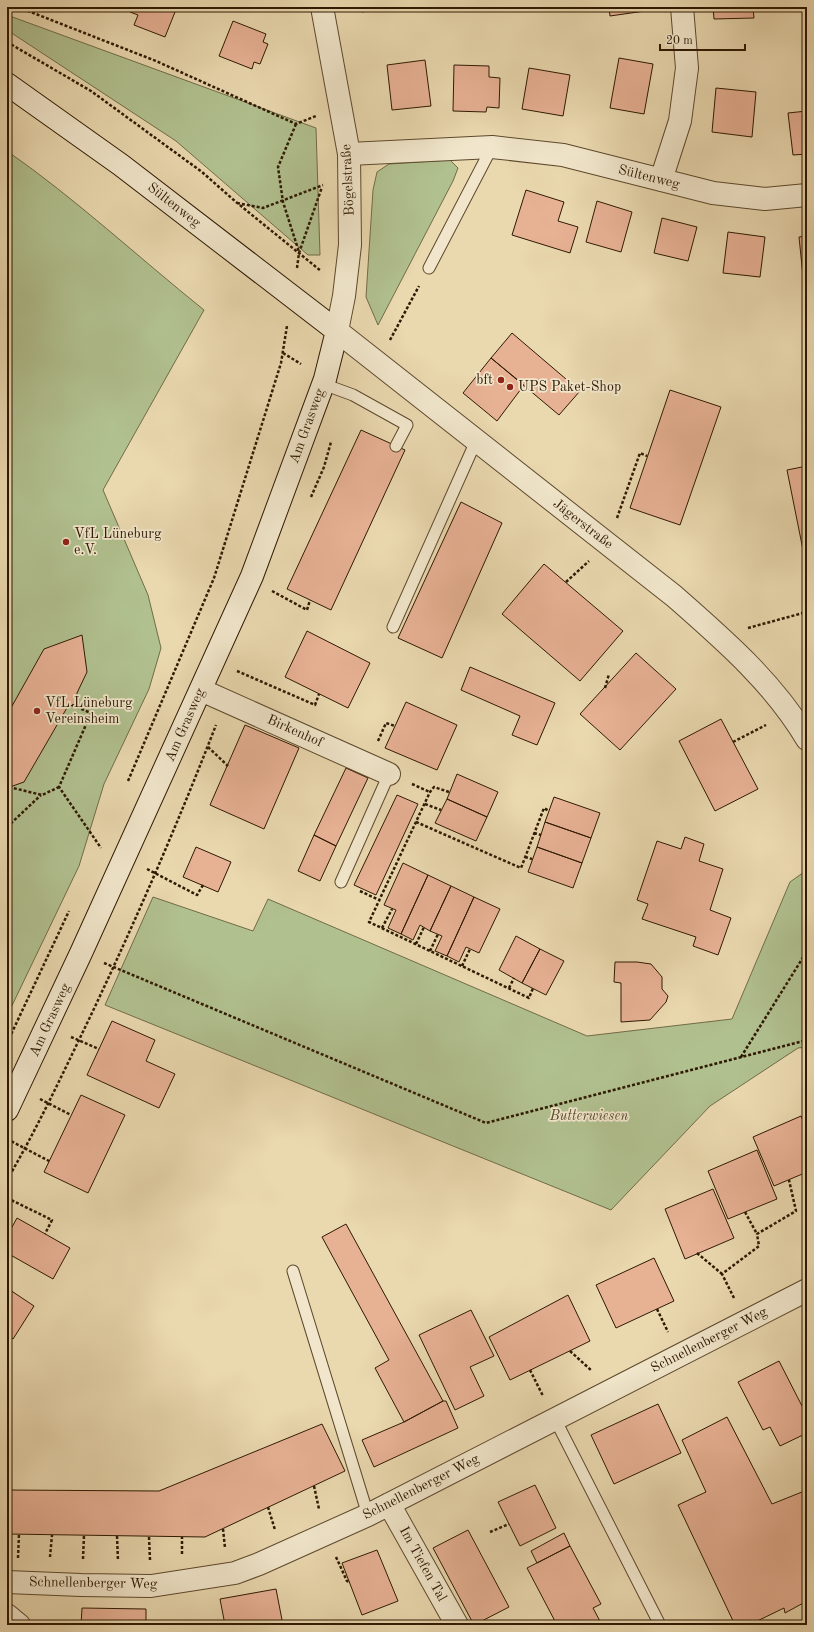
<svg xmlns="http://www.w3.org/2000/svg" width="814" height="1632" font-family="'Old Standard TT',serif">
	<style>
		.green { fill: #b1c08f; stroke: #706c48 }
		.building { fill: #e7b194; stroke: #2e1902 }
		.lines { fill: none; stroke-linecap: round; stroke-linejoin: round }
		.service-casing { stroke: #5d492d; stroke-width: 13 }
		.minor-casing { stroke: #5d492d; stroke-width: 24 }
		.secondary-casing { stroke: #2e1902; stroke-width: 24 }
		.path { stroke: #2e1902; stroke-width: 2.5; stroke-dasharray: 3 2; stroke-linecap: butt }
		.service { stroke: #f1e6cb; stroke-width: 11 }
		.minor { stroke: #f1e6cb; stroke-width: 22 }
		.secondary { stroke: #f1e6cb; stroke-width: 22 }
		.poi-dot { fill: #8f2418; stroke: #f1e6cb; stroke-width: 1.5 }
		.labels { text-anchor: middle; dominant-baseline: central; stroke-width: 3.5; stroke-linejoin: round; paint-order: stroke }
		.street-label { font-size: 14px; fill: #2e1902; stroke: #f1e6cb }
		.poi-label { font-size: 14px; fill: #2e1902; stroke: #f1e6cb; text-anchor: start }
		.park-label { font-size: 14px; font-style: italic; fill: #554b2c; stroke: #f1e6cb }
	</style>
	<rect width="100%" height="100%" fill="#ead8af"/>
	<filter id="stains"><feTurbulence type="fractalNoise" baseFrequency=".005" numOctaves="4"/><feColorMatrix values="0 0 0 0 .2 0 0 0 0 .09 0 0 0 0 .02 0 0 0 .5 -.17"/></filter>
	<radialGradient id="worn" r=".72"><stop offset=".6" stop-color="#630" stop-opacity="0"/><stop offset="1" stop-color="#630" stop-opacity=".3"/></radialGradient>
	<path class="green" d="M 7,15 L 316,128 L 320,255 L 308,255 L 176,141 L 7,30 Z
		M 7,151 C 76,199 138,257 204,310 L 103,490 L 148,595 L 161,648 L 149,689 L 104,784 L 79,866 L 7,1016 Z
		M 450,160 L 458,168 L 453,181 L 378,325 L 366,297 L 373,190 L 377,172 L 389,164 Z
		M 807,870 L 807,1047 L 798,1048 L 710,1106 L 611,1210 L 105,1005 L 153,897 L 253,931 L 268,899 L 587,1036 L 732,1019 L 790,882 Z"/>
	<path class="building" d="M 132,7 L 177,7 L 165,37 L 134,25 L 138,15 L 130,12 Z
		M 361,7 L 389,7 L 362,12 Z
		M 609,7 L 644,7 L 645,11 L 610,16 Z
		M 713,7 L 753,7 L 754,18 L 714,19 Z
		M 233,21 L 266,34 L 263,42 L 268,44 L 260,64 L 254,62 L 252,69 L 219,56 Z
		M 619,58 L 653,64 L 644,114 L 610,108 Z
		M 425,60 L 431,106 L 392,110 L 387,65 Z
		M 454,65 L 489,66 L 489,77 L 500,78 L 499,108 L 487,107 L 486,112 L 453,111 Z
		M 529,68 L 570,75 L 563,116 L 522,109 Z
		M 716,88 L 756,92 L 752,137 L 712,132 Z
		M 807,111 L 807,154 L 793,155 L 788,113 Z
		M 526,190 L 564,202 L 558,221 L 578,227 L 570,253 L 512,235 Z
		M 597,201 L 632,212 L 621,252 L 586,242 Z
		M 662,218 L 697,227 L 688,261 L 654,253 Z
		M 728,232 L 765,237 L 760,277 L 723,273 Z
		M 807,236 L 807,275 L 803,276 L 799,237 Z
		M 512,333 L 580,391 L 559,415 L 491,358 Z
		M 491,358 L 524,385 L 497,421 L 463,393 Z
		M 670,390 L 721,407 L 680,525 L 630,508 Z
		M 361,430 L 405,450 L 331,610 L 287,589 Z
		M 807,466 L 807,570 L 787,470 Z
		M 461,502 L 502,523 L 442,658 L 398,638 Z
		M 544,564 L 623,631 L 580,681 L 502,614 Z
		M 307,631 L 370,663 L 348,708 L 285,677 Z
		M 82,635 L 87,672 L 77,693 L 76,705 L 68,706 L 24,782 L 7,788 L 7,715 L 44,649 Z
		M 636,653 L 676,689 L 620,750 L 580,714 Z
		M 470,667 L 555,703 L 537,745 L 512,735 L 520,716 L 461,690 Z
		M 406,702 L 457,725 L 437,770 L 385,748 Z
		M 721,719 L 758,789 L 715,811 L 679,741 Z
		M 245,725 L 299,748 L 264,829 L 210,805 Z
		M 346,768 L 368,778 L 336,846 L 314,835 Z
		M 457,774 L 498,792 L 487,817 L 447,799 Z
		M 397,795 L 418,804 L 376,895 L 354,885 Z
		M 554,797 L 600,813 L 591,838 L 545,822 Z
		M 447,799 L 487,817 L 476,841 L 435,823 Z
		M 545,822 L 591,838 L 582,863 L 537,847 Z
		M 314,835 L 336,846 L 320,881 L 298,871 Z
		M 685,837 L 704,844 L 699,861 L 723,869 L 710,910 L 731,918 L 718,955 L 693,946 L 696,937 L 642,919 L 648,904 L 637,900 L 657,841 L 681,849 Z
		M 196,847 L 231,862 L 218,892 L 183,877 Z
		M 537,847 L 582,863 L 573,888 L 528,872 Z
		M 403,863 L 428,875 L 401,934 L 388,928 L 396,910 L 384,905 Z
		M 428,875 L 451,886 L 430,931 L 420,925 L 413,940 L 401,934 Z
		M 451,886 L 474,897 L 447,956 L 435,951 L 442,936 L 430,931 Z
		M 474,897 L 500,909 L 479,953 L 466,947 L 459,962 L 447,956 Z
		M 516,936 L 540,949 L 522,983 L 499,970 Z
		M 540,949 L 564,961 L 546,995 L 522,983 Z
		M 615,962 L 637,962 L 651,964 L 662,977 L 662,989 L 668,996 L 666,1002 L 650,1020 L 621,1022 L 621,983 L 614,982 Z
		M 112,1021 L 155,1040 L 146,1061 L 175,1074 L 159,1108 L 87,1075 Z
		M 81,1095 L 125,1115 L 88,1193 L 44,1172 Z
		M 801,1116 L 807,1129 L 807,1172 L 774,1186 L 753,1137 Z
		M 757,1150 L 777,1199 L 728,1219 L 708,1171 Z
		M 713,1189 L 734,1238 L 685,1259 L 665,1209 Z
		M 17,1218 L 70,1248 L 53,1279 L 7,1253 L 7,1236 Z
		M 346,1224 L 443,1401 L 404,1422 L 375,1368 L 389,1360 L 322,1237 Z
		M 654,1258 L 674,1301 L 616,1328 L 596,1285 Z
		M 7,1288 L 34,1306 L 13,1339 L 7,1335 Z
		M 568,1295 L 590,1341 L 510,1380 L 489,1337 Z
		M 471,1310 L 494,1356 L 470,1367 L 484,1396 L 455,1410 L 419,1335 Z
		M 779,1361 L 802,1406 L 807,1403 L 807,1433 L 780,1446 L 770,1427 L 763,1430 L 738,1382 Z
		M 443,1401 L 446,1401 L 458,1428 L 374,1467 L 362,1440 L 404,1422 Z
		M 658,1404 L 681,1453 L 614,1484 L 591,1435 Z
		M 727,1417 L 772,1504 L 807,1490 L 807,1601 L 785,1613 L 784,1608 L 749,1625 L 735,1625 L 678,1505 L 706,1492 L 682,1440 Z
		M 322,1424 L 345,1471 L 205,1537 L 7,1534 L 7,1490 L 159,1491 Z
		M 535,1485 L 556,1528 L 520,1546 L 498,1502 Z
		M 468,1530 L 509,1607 L 474,1625 L 433,1548 Z
		M 564,1533 L 570,1546 L 537,1563 L 531,1551 Z
		M 570,1546 L 601,1604 L 593,1608 L 602,1625 L 557,1625 L 527,1568 Z
		M 377,1550 L 398,1601 L 362,1615 L 342,1563 Z
		M 276,1589 L 283,1625 L 225,1625 L 220,1599 Z
		M 82,1608 L 146,1609 L 146,1625 L 81,1625 Z"/>
	<g class="lines">
		<defs>
			<path id="service" d="M 429,268 L 492,147
				M 323,384 L 353,395 L 407,425 L 396,446
				M 393,627 L 476,441
				M 341,882 L 389,774
				M 293,1271 L 368,1515
				M 555,1419 L 660,1625"/>
			<path id="minor" d="M 322,7 L 349,154 L 350,245 L 344,296 L 337,331 L 674,596 C 724,640 773,682 807,739
				M 349,154 L 492,147 L 563,155 L 713,193 L 765,199 L 807,195
				M 661,180 L 680,121 L 687,68 L 682,7
				M 201,690 L 389,774
				M 389,1504 L 457,1625
				M 7,1582 L 81,1585 L 151,1586 L 235,1573 L 259,1564 L 368,1515 L 807,1290
				M 7,1615 L 19,1625"/>
			<path id="secondary" d="M 7,84 L 121,165 L 337,331 L 325,379 L 252,576 L 81,953 L 7,1110"/>
		</defs>
		<use href="#service" class="service-casing"/>
		<use href="#minor" class="minor-casing"/>
		<use href="#secondary" class="secondary-casing"/>
		<path class="path" d="M 18,7 L 156,61 L 296,124 L 316,116
			M 7,42 L 91,91 L 202,172 L 236,202 L 321,271
			M 296,124 L 278,167 L 283,202 L 299,252
			M 237,203 L 263,208 L 323,185
			M 297,268 L 299,253 L 322,187
			M 390,340 L 419,286
			M 283,353 L 301,364
			M 311,497 L 324,467 L 331,442
			M 617,518 L 640,453 L 647,456
			M 566,582 L 589,561
			M 272,591 L 307,610 L 310,600
			M 748,628 L 803,613 L 807,629
			M 237,671 L 315,705 L 319,694
			M 605,688 L 609,674
			M 72,705 L 91,713 L 59,787 L 101,848
			M 378,741 L 386,723 L 395,726
			M 733,742 L 766,725
			M 208,747 L 228,766
			M 128,781 L 214,578 L 281,363 L 287,326
			M 412,784 L 430,792
			M 9,787 L 42,795 L 59,787
			M 449,792 L 434,787 L 430,792 L 369,922 L 529,998 L 533,988
			M 425,804 L 441,810
			M 416,822 L 521,868 L 544,808 L 549,811
			M 7,827 L 41,795
			M 534,833 L 541,835
			M 525,857 L 532,859
			M 147,869 L 197,895 L 203,885
			M 360,891 L 379,900
			M 382,928 L 392,909
			M 416,944 L 424,927
			M 430,951 L 438,934
			M 104,963 L 486,1123 L 807,1040
			M 462,966 L 470,949
			M 509,988 L 514,978
			M 71,1037 L 99,1049
			M 7,1043 L 69,911
			M 741,1057 L 807,951
			M 40,1099 L 71,1115
			M 7,1139 L 49,1161
			M 7,1180 C 38,1127 64,1071 91,1015 C 136,920 178,823 216,725
			M 7,1198 L 52,1220 L 45,1234
			M 745,1212 L 757,1234
			M 697,1253 L 722,1274
			M 734,1298 L 722,1274 L 759,1246 L 757,1234 L 796,1211 L 789,1180
			M 657,1309 L 668,1332
			M 570,1351 L 592,1371
			M 530,1370 L 543,1396
			M 314,1486 L 319,1509
			M 268,1507 L 275,1530
			M 223,1529 L 225,1548
			M 490,1532 L 509,1524
			M 117,1536 L 118,1561
			M 149,1537 L 150,1560
			M 182,1554 L 182,1537
			M 50,1557 L 52,1535
			M 336,1557 L 347,1581 L 350,1582
			M 18,1558 L 19,1534
			M 83,1559 L 84,1535"/>
		<use href="#service" class="service"/>
		<use href="#minor" class="minor"/>
		<use href="#secondary" class="secondary"/>
	</g>
	<g class="poi-dot">
		<circle cx="501" cy="380" r="4"/>
		<circle cx="510" cy="387" r="4"/>
		<circle cx="66" cy="542" r="4"/>
		<circle cx="37" cy="711" r="4"/>
	</g>
	<g class="labels">
		<g class="street-label">
			<text transform="translate(649 177) rotate(14)">Sültenweg</text>
			<text transform="translate(348 180) rotate(-93)">Bögelstraße</text>
			<text transform="translate(174 205) rotate(38)">Sültenweg</text>
			<text transform="translate(307 426) rotate(-70)">Am Grasweg</text>
			<text transform="translate(583 524) rotate(38)">Jägerstraße</text>
			<text transform="translate(185 725) rotate(-66)">Am Grasweg</text>
			<text transform="translate(295 731) rotate(24)">Birkenhof</text>
			<text transform="translate(50 1020) rotate(-65)">Am Grasweg</text>
			<text transform="translate(709 1340) rotate(-27)">Schnellenberger Weg</text>
			<text transform="translate(421 1487) rotate(-27)">Schnellenberger Weg</text>
			<text transform="translate(423 1564) rotate(61)">Im Tiefen Tal</text>
			<text transform="translate(93 1583) rotate(1)">Schnellenberger Weg</text>
		</g>
		<g class="poi-label">
			<text x="493" y="380" text-anchor="end">bft</text>
			<text x="518" y="387">UPS Paket-Shop</text>
			<text x="74" y="534">VfL Lüneburg<tspan x="74" dy="16">e.V.</tspan></text>
			<text x="45" y="703">VfL Lüneburg<tspan x="45" dy="16">Vereinsheim</tspan></text>
		</g>
		<g class="park-label">
			<text x="589" y="1116">Butterwiesen</text>
		</g>
	</g>
	<rect width="814" height="1632" fill="none" stroke="#ead8af" stroke-width="24"/>
	<rect x="8" y="8" width="798" height="1616" fill="none" stroke="#2e1902" stroke-width="2"/>
	<rect x="12" y="12" width="790" height="1608" fill="none" stroke="#2e1902"/>
	<path d="M660 44v6h85v-6" fill="none" stroke="#2e1902" stroke-width="2"/>
	<text x="666" y="44" font-size="12" fill="#2e1902" stroke="#f1e6cb" stroke-width="3" paint-order="stroke">20 m</text>
	<rect width="100%" height="100%" filter="url(#stains)"/>
	<rect width="100%" height="100%" fill="url(#worn)"/>
</svg>
